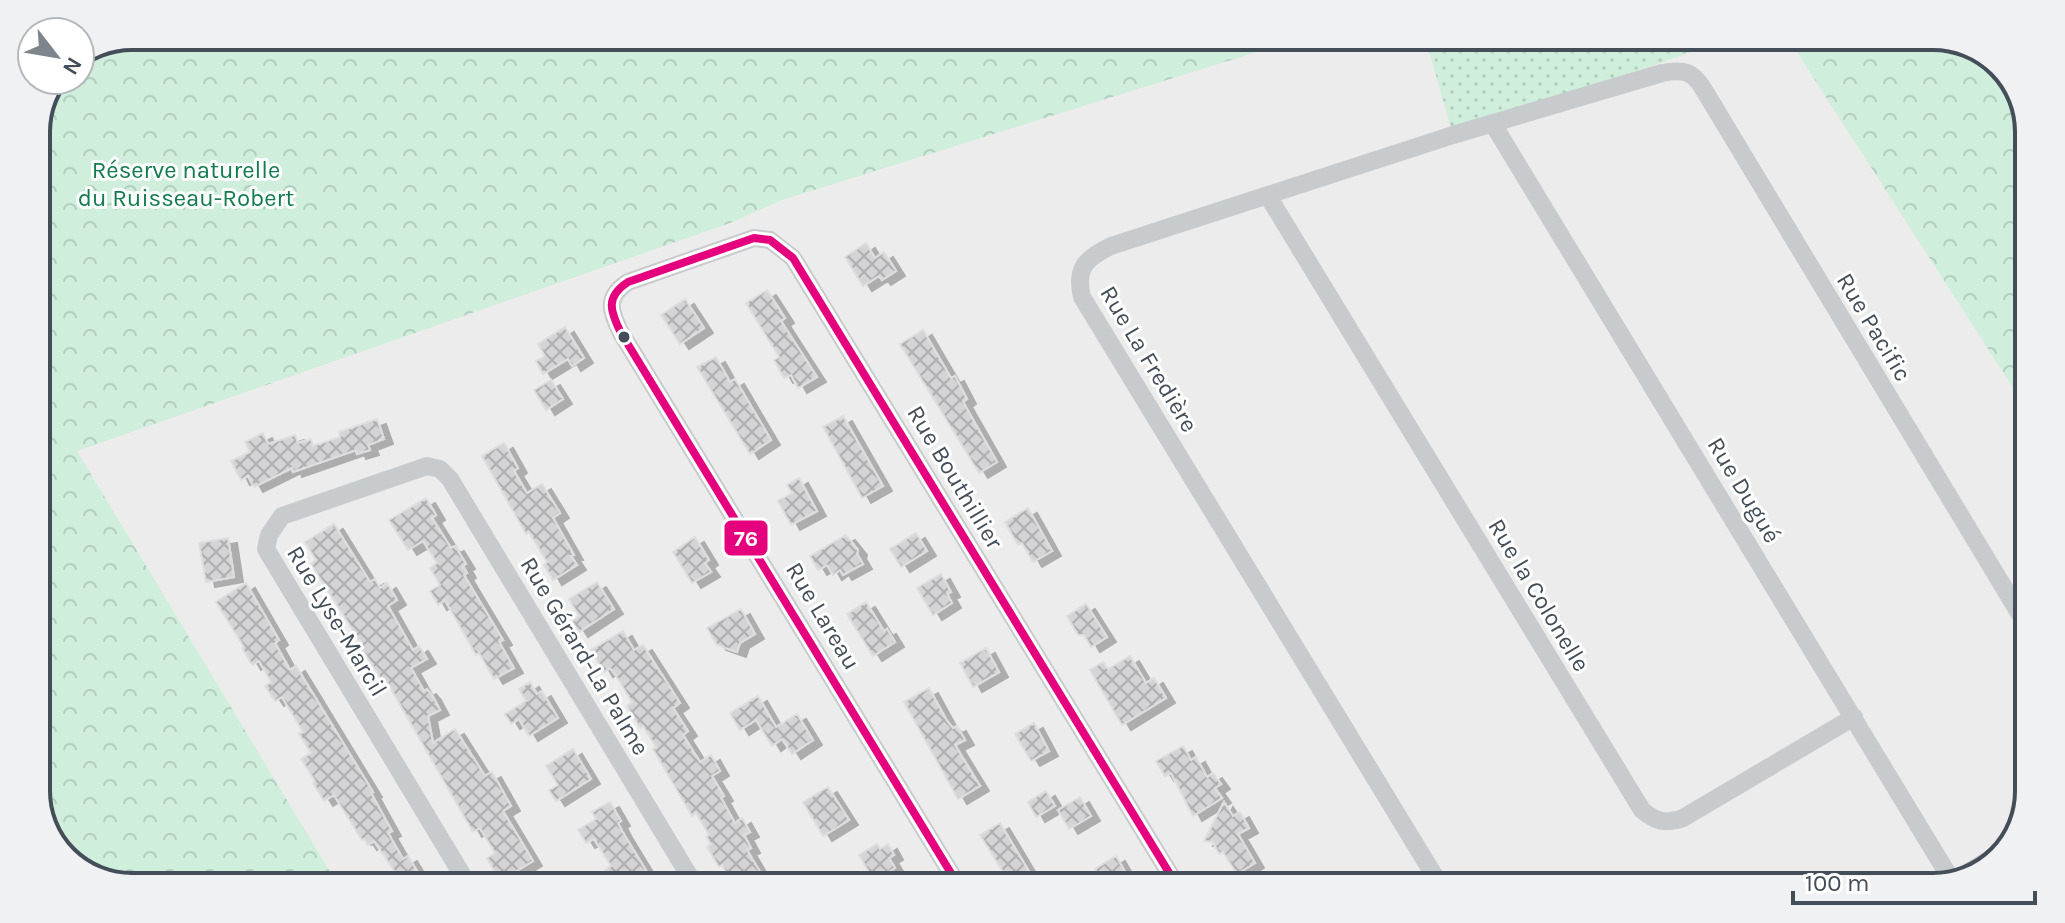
<svg xmlns="http://www.w3.org/2000/svg" width="2065" height="923" font-family="Karla,sans-serif">
	<style>
		.grass { fill: url(#grass-dots) }
		.forest { fill: url(#forest-crowns) }
		.building { fill: url(#building-cross-hatch); stroke: #dededf; stroke-width: 2; filter: url(#shadow) }
		.lines { fill: none; stroke-linecap: round; stroke-linejoin: round }
		.minor { stroke: #c8cbcd; stroke-width: 18 }
		.bus-1-casing { stroke: #fff; stroke-width: 14 }
		.bus-1 { stroke: #e5007d; stroke-width: 8 }
		.bus-dot { fill: #434e59; stroke: #fff; stroke-width: 3 }
		.labels { text-anchor: middle; dominant-baseline: central; stroke-width: 6; stroke-linejoin: round; paint-order: stroke }
		.park-label { font-size: 24px; fill: #127c4c; stroke: #fff }
		.street-label { font-size: 24px; fill: #434e59; stroke: #fff }
		.rim { fill: none; stroke: #434e59; stroke-width: 4 }
		.line-badge { stroke: #fff; stroke-width: 3 }
		.badge-label { font-size: 22px; text-anchor: middle; font-weight: bold; fill: #fff }
	</style>
	<defs>
		<pattern id="grass-dots" width="8" height="8" patternUnits="userSpaceOnUse" patternTransform="scale(2)"><rect width="8" height="8" fill="#cfeedc"/><path d="M2 2h.1M6 6h.1" fill="none" stroke="#b3cebf" stroke-width="1.8" stroke-linecap="round"/></pattern>
		<pattern id="forest-crowns" width="20" height="18" patternUnits="userSpaceOnUse" patternTransform="scale(2)"><rect width="20" height="18" fill="#cfeedc"/><path d="M2 6a3 3 0 1 1 6 0M12 15a3 3 0 1 1 6 0" fill="none" stroke="#b3cebf"/></pattern>
		<pattern id="building-cross-hatch" width="8" height="8" patternUnits="userSpaceOnUse" patternTransform="scale(2)"><rect width="8" height="8" fill="#d4d4d7"/><path d="M0 0l8 8M0 8l8-8" fill="none" stroke="#aeaeb1"/></pattern>
		<filter id="shadow"><feDropShadow dx="9" dy="5" stdDeviation="0" flood-color="#0004"/></filter>
	</defs>
	<rect width="100%" height="100%" fill="#edecec"/>
	<path class="grass" d="M 1426,41 L 1706,42 L 1694,51 L 1453,135 Z"/>
	<path class="forest" d="M 132,36 L 1292,41 L 782,200 L 730,223 L 77,451 L 335,880 L 95,879 L 52,845 L 36,797 L 36,126 L 57,80 L 80,80 L 80,58 Z
		M 1791,43 L 1970,44 L 2013,78 L 2029,126 L 2026,408 Z"/>
	<path class="building" d="M 866,243 L 875,258 L 884,252 L 896,271 L 882,280 L 879,276 L 863,286 L 845,257 Z
		M 767,290 L 785,318 L 781,321 L 817,377 L 798,388 L 791,375 L 784,378 L 774,360 L 779,357 L 746,303 Z
		M 685,299 L 704,328 L 680,344 L 661,315 Z
		M 565,327 L 584,358 L 572,366 L 568,359 L 543,374 L 536,361 L 545,356 L 538,344 Z
		M 923,330 L 951,378 L 955,376 L 967,399 L 963,402 L 997,462 L 979,473 L 900,344 Z
		M 716,357 L 730,382 L 735,379 L 771,440 L 750,454 L 697,367 Z
		M 551,380 L 563,399 L 546,410 L 534,390 Z
		M 843,416 L 883,486 L 862,498 L 823,427 Z
		M 377,419 L 384,439 L 368,445 L 370,450 L 357,454 L 356,450 L 293,472 L 292,468 L 254,487 L 248,476 L 241,480 L 231,461 L 250,452 L 245,442 L 263,433 L 268,444 L 295,435 L 298,443 L 311,439 L 313,446 L 340,437 L 339,432 Z
		M 504,443 L 518,468 L 514,471 L 527,493 L 542,484 L 560,513 L 553,518 L 574,555 L 571,556 L 577,565 L 553,580 L 544,565 L 547,562 L 529,532 L 526,534 L 482,456 Z
		M 799,478 L 817,511 L 791,525 L 778,501 L 792,493 L 787,485 Z
		M 426,498 L 436,515 L 432,518 L 451,548 L 455,546 L 466,564 L 463,566 L 467,573 L 464,575 L 503,640 L 499,642 L 514,668 L 494,679 L 479,653 L 476,655 L 445,600 L 438,605 L 430,591 L 440,585 L 430,568 L 437,563 L 423,541 L 408,550 L 389,520 Z
		M 1028,508 L 1052,551 L 1033,562 L 1022,543 L 1018,545 L 1005,522 Z
		M 334,524 L 370,582 L 375,579 L 380,588 L 387,583 L 397,600 L 388,606 L 413,650 L 419,646 L 427,659 L 411,668 L 424,691 L 427,689 L 432,695 L 440,710 L 428,716 L 433,743 L 455,729 L 485,776 L 492,772 L 511,806 L 503,811 L 533,861 L 500,881 L 487,858 L 495,853 L 480,828 L 473,832 L 387,682 L 384,684 L 359,644 L 361,643 L 311,564 L 316,560 L 305,542 Z
		M 916,533 L 927,551 L 901,567 L 890,549 Z
		M 846,535 L 858,550 L 857,554 L 863,564 L 843,575 L 840,570 L 833,575 L 827,565 L 818,570 L 810,556 Z
		M 695,537 L 709,560 L 705,563 L 711,572 L 692,583 L 673,552 Z
		M 228,538 L 234,577 L 206,582 L 199,543 Z
		M 941,574 L 951,592 L 947,594 L 952,603 L 933,615 L 917,588 Z
		M 597,582 L 614,609 L 579,632 L 572,621 L 579,616 L 569,599 Z
		M 246,583 L 279,640 L 275,643 L 290,670 L 296,666 L 373,792 L 371,793 L 392,831 L 388,833 L 403,859 L 408,856 L 423,881 L 401,881 L 374,841 L 368,845 L 364,839 L 362,840 L 334,795 L 324,801 L 313,783 L 315,781 L 301,759 L 311,753 L 299,734 L 303,732 L 282,697 L 275,701 L 265,686 L 271,682 L 259,661 L 252,665 L 242,648 L 244,647 L 216,602 Z
		M 866,602 L 884,631 L 887,629 L 895,642 L 873,656 L 847,614 Z
		M 1086,604 L 1107,637 L 1091,647 L 1084,635 L 1078,635 L 1067,616 Z
		M 741,609 L 755,634 L 740,643 L 737,652 L 717,645 L 707,628 Z
		M 623,631 L 634,650 L 643,645 L 680,703 L 673,708 L 688,731 L 683,735 L 700,762 L 711,755 L 720,771 L 712,776 L 724,796 L 721,798 L 735,823 L 742,818 L 750,832 L 744,835 L 751,848 L 747,850 L 766,882 L 732,882 L 722,865 L 719,867 L 707,847 L 711,844 L 706,837 L 709,835 L 696,813 L 692,816 L 653,749 L 656,747 L 643,726 L 640,728 L 627,706 L 632,702 L 616,676 L 610,668 L 604,672 L 591,650 Z
		M 986,648 L 999,672 L 973,687 L 960,663 Z
		M 1130,656 L 1146,683 L 1154,678 L 1166,698 L 1122,725 L 1090,670 L 1103,662 L 1108,669 Z
		M 530,682 L 537,694 L 542,691 L 558,718 L 529,736 L 519,719 L 511,724 L 505,714 L 526,701 L 519,689 Z
		M 929,688 L 947,721 L 953,728 L 957,726 L 965,740 L 955,745 L 980,786 L 958,799 L 904,702 Z
		M 758,696 L 776,727 L 797,714 L 813,740 L 792,754 L 782,739 L 772,746 L 756,720 L 740,730 L 730,713 Z
		M 1034,723 L 1049,751 L 1031,761 L 1015,734 Z
		M 1183,746 L 1191,760 L 1196,757 L 1207,777 L 1213,773 L 1221,784 L 1215,788 L 1222,798 L 1193,816 L 1171,773 L 1165,776 L 1156,761 Z
		M 573,749 L 591,779 L 556,801 L 549,790 L 558,785 L 546,766 Z
		M 828,787 L 849,820 L 823,836 L 803,802 Z
		M 1046,791 L 1055,806 L 1036,817 L 1028,802 Z
		M 1080,797 L 1091,816 L 1069,829 L 1058,810 Z
		M 610,802 L 621,821 L 618,823 L 622,831 L 653,882 L 613,881 L 605,870 L 611,866 L 594,839 L 586,843 L 578,830 L 596,819 L 592,812 Z
		M 1224,802 L 1233,816 L 1240,812 L 1249,828 L 1238,834 L 1255,863 L 1237,874 L 1223,852 L 1219,854 L 1213,842 L 1204,841 Z
		M 1000,823 L 1031,875 L 1019,883 L 1010,883 L 980,835 Z
		M 877,844 L 880,849 L 888,844 L 894,855 L 889,858 L 895,868 L 874,881 L 859,855 Z
		M 1116,856 L 1132,884 L 1104,884 L 1095,869 Z"/>
	<g class="lines">
		<path class="minor" d="M 1493,124 L 1952,881
			M 1268,196 L 1642,810 C 1656,822 1666,824 1683,818 L 1854,717
			M 1955,880 L 2002,852
			M 466,881 L 266,549 L 269,535 L 282,516 L 427,466 L 440,469 L 450,479 L 693,882
			M 957,883 L 621,333 C 610,311 605,297 628,282 L 754,238 L 770,240 L 793,258 L 1176,884
			M 1440,885 L 1082,297 C 1075,268 1086,258 1111,246 L 1453,135 L 1662,73 C 1684,69 1693,71 1704,90 L 2024,621"/>
		<defs>
			<path id="bus-1" d="M 957,883 L 621,333 C 610,311 605,297 628,282 L 754,238 L 770,240 L 793,258 L 1176,884"/>
		</defs>
		<use href="#bus-1" class="bus-1-casing"/>
		<use href="#bus-1" class="bus-1"/>
	</g>
	<circle class="bus-dot" cx="624" cy="337" r="7"/>
	<g class="labels">
		<g class="park-label">
			<text x="186" y="170">Réserve naturelle<tspan x="186" dy="28">du Ruisseau-Robert</tspan></text>
		</g>
		<g class="street-label">
			<text transform="translate(1874 327) rotate(59)">Rue Pacific</text>
			<text transform="translate(1149 359) rotate(59)">Rue La Fredière</text>
			<text transform="translate(955 477) rotate(59)">Rue Bouthillier</text>
			<text transform="translate(1744 490) rotate(59)">Rue Dugué</text>
			<text transform="translate(1539 595) rotate(59)">Rue la Colonelle</text>
			<text transform="translate(823 616) rotate(59)">Rue Lareau</text>
			<text transform="translate(337 621) rotate(59)">Rue Lyse-Marcil</text>
			<text transform="translate(585 656) rotate(59)">Rue Gérard-La Palme</text>
		</g>
	</g>
	<path d="M0 0H2065V923H0ZM132 50H1933A82 82 0 0 1 2015 132V791A82 82 0 0 1 1933 873H132A82 82 0 0 1 50 791V132A82 82 0 0 1 132 50Z" fill="#f0f1f2" fill-rule="evenodd"/>
	<path class="rim" d="M132 50H1933A82 82 0 0 1 2015 132V791A82 82 0 0 1 1933 873H132A82 82 0 0 1 50 791V132A82 82 0 0 1 132 50Z"/>
	<rect class="line-badge" x="723" y="519" width="46" height="38" rx="8" fill="#e5007d"/>
	<g class="badge-label">
		<text x="746" y="546">76</text>
	</g>
	<g transform="translate(56 56) rotate(121)"><circle r="38" fill="#ffffff" stroke="#b4b8bd" stroke-width="2"/>
	<path d="M0-6L14 30L0 20L-14 30Z" fill="#7e858c"/>
	<text y="-12" font-size="22" font-weight="bold" text-anchor="middle" fill="#434e59">N</text>
	</g>
	<path d="M1793 891v12h242v-12" fill="none" stroke="#434e59" stroke-width="4"/>
	<text x="1805" y="891" font-size="24" fill="#434e59" stroke="#ffffff" stroke-width="6" paint-order="stroke">100 m</text>
</svg>
